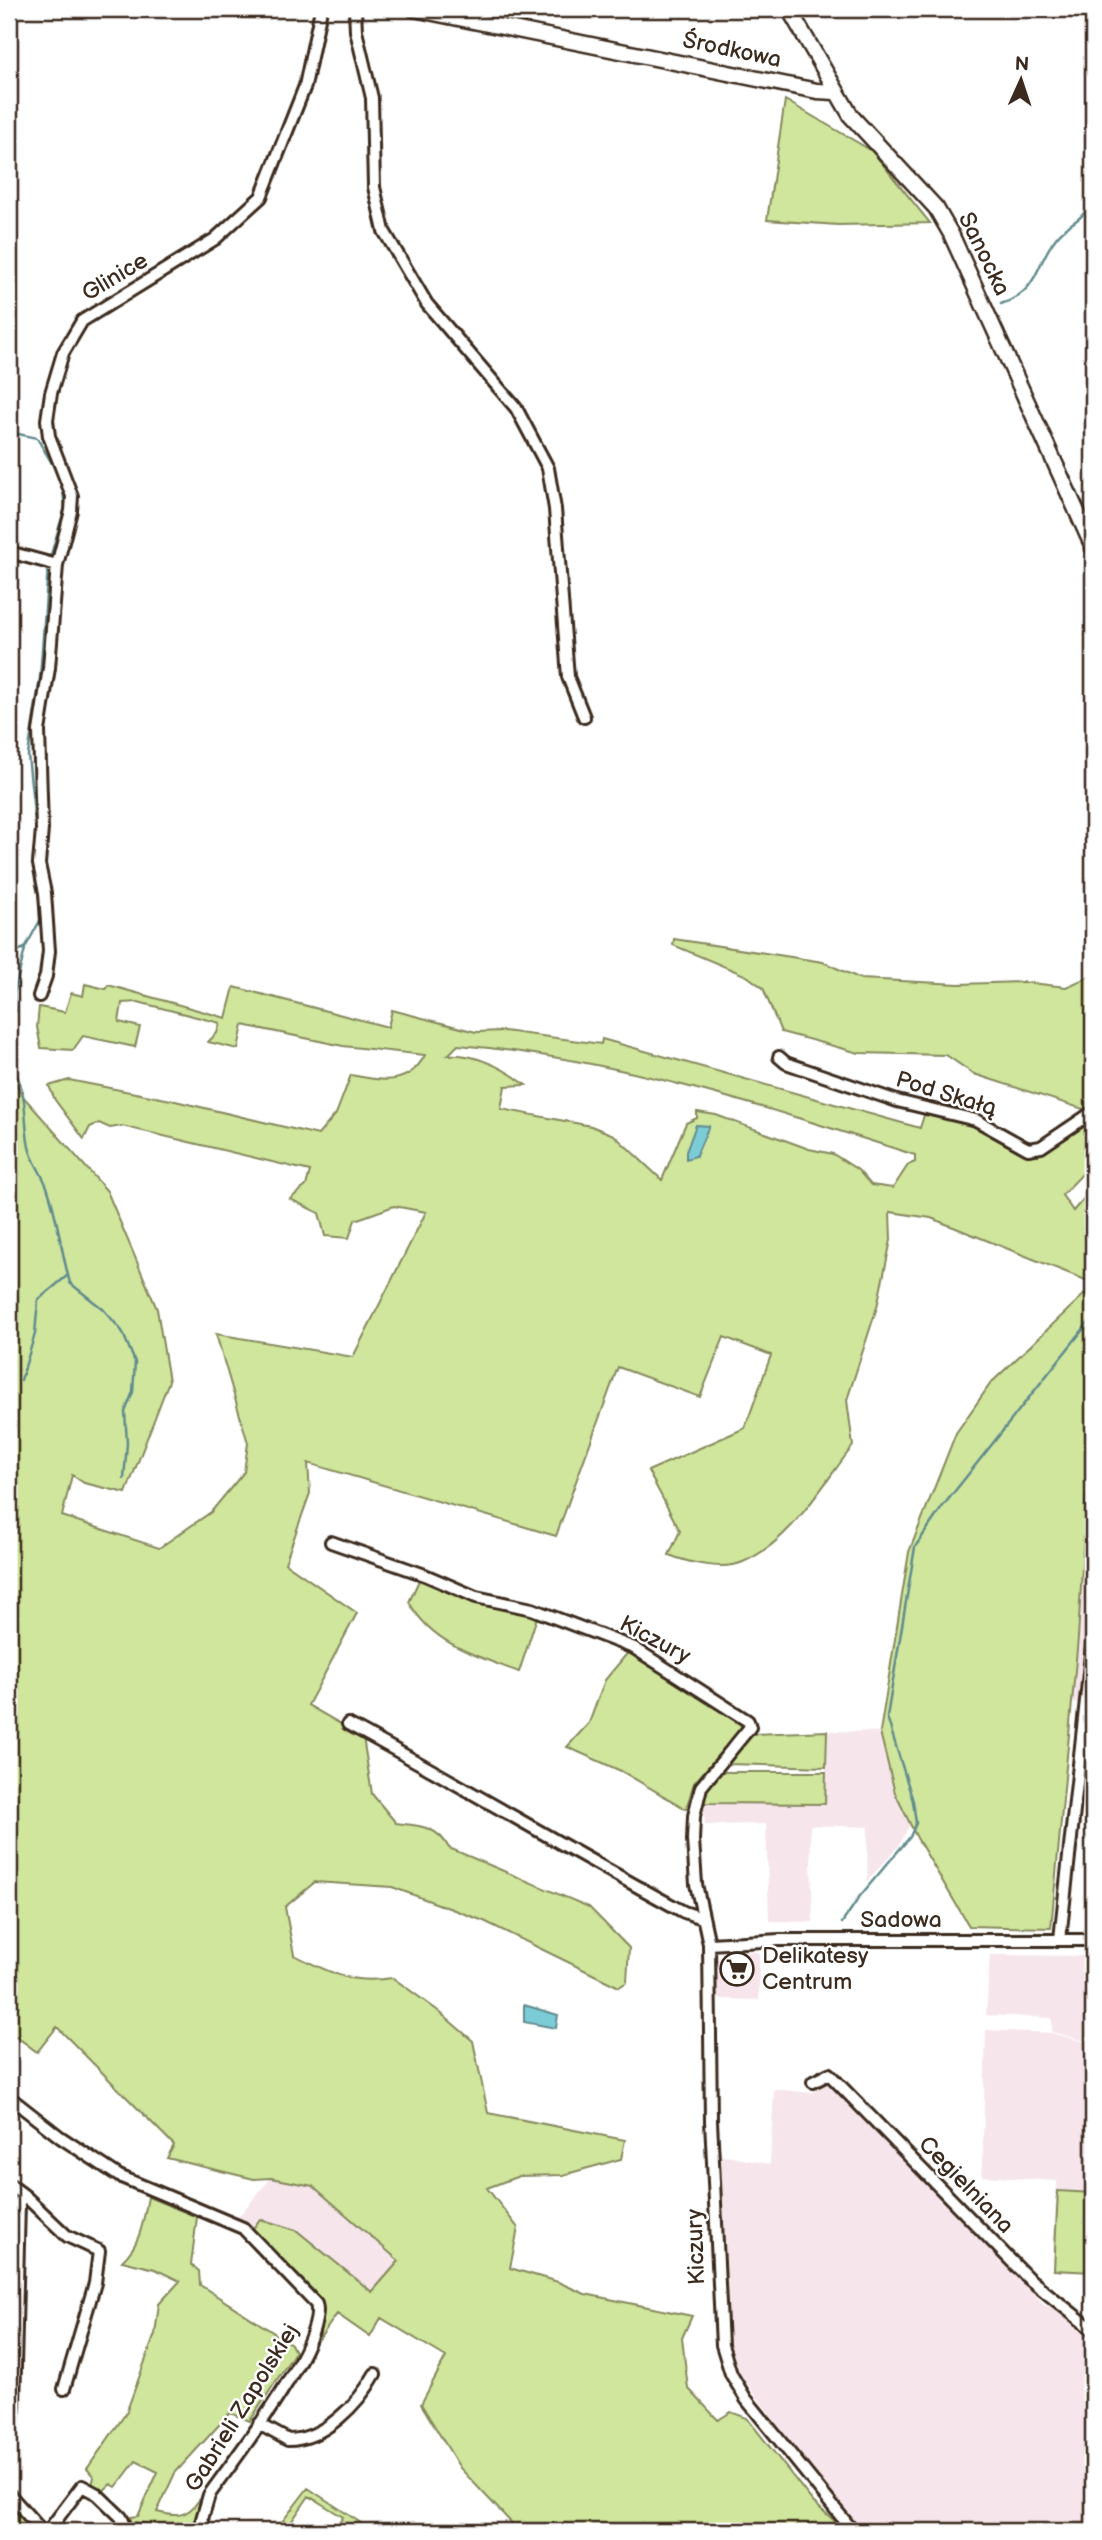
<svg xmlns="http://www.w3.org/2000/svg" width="1102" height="2540" font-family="'Balsamiq Sans',sans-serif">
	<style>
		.built { fill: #f6e6ec }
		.green { fill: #cfe69c; stroke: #85885d; stroke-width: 2; fill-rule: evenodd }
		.water { fill: #7cccd7; stroke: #628b8d; stroke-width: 2 }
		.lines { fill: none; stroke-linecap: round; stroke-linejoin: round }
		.stream { stroke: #628b8d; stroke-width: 2.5 }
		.street-casing { stroke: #3b2a1e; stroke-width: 16 }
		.secondary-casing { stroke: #3b2a1e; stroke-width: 19 }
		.street { stroke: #fff; stroke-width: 10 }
		.secondary { stroke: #fff; stroke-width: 14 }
		.labels { text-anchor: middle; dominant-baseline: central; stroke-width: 5; stroke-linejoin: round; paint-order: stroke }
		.street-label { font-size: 23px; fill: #3b2a1e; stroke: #fff }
		.poi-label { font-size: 23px; fill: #3b2a1e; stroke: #fff; text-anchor: start }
	</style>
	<rect width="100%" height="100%" fill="#fff"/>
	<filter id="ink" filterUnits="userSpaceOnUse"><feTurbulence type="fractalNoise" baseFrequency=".0143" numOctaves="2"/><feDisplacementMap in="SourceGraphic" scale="14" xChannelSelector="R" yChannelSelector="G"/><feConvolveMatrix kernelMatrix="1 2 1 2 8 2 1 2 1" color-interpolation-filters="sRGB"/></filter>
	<g filter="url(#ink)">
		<path class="built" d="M 1086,1498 L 1093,1498 L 1093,1595 L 1081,1703 L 1072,1703 Z
			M 827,1731 L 880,1732 L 895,1793 L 910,1824 L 899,1846 L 867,1881 L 868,1827 L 810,1825 L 813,1922 L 769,1921 L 766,1824 L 705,1825 L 703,1803 L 825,1804 Z
			M 728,1950 L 759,1952 L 759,2000 L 717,1999 L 717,1960 Z
			M 990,1955 L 1093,1956 L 1093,2043 L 1052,2032 L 1052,2018 L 986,2015 Z
			M 986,2030 L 1051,2033 L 1093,2044 L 1093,2273 L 1052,2271 L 1057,2181 L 982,2176 Z
			M 826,2079 L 989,2243 L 1045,2306 L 1056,2305 L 1093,2336 L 1085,2375 L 1093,2380 L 1093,2531 L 862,2531 L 819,2482 L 735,2367 L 725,2316 L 720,2155 L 770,2164 L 774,2089 L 812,2093 Z
			M 271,2178 L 313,2186 L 400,2261 L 373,2293 L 296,2230 L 252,2230 L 237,2218 Z"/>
		<path class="green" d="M 785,100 L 872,151 L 930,223 L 838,225 L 767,220 Z
			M 674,939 L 823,962 L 861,979 L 959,984 L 1022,982 L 1066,987 L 1093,975 L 1093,1105 L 1086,1110 L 974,1074 L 946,1055 L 859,1053 L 781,1032 L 763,988 L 747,976 L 673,945 Z
			M 85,984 L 106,989 L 108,985 L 226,1018 L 234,987 L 388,1027 L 392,1010 L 476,1032 L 504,1031 L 601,1044 L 602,1039 L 920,1128 L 925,1112 L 967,1123 L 1024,1152 L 1038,1155 L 1093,1115 L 1093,1168 L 1090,1166 L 1062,1195 L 1073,1211 L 1093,1188 L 1093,1283 L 931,1218 L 890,1212 L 891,1240 L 877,1307 L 847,1400 L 853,1446 C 822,1485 791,1542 743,1562 C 723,1571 689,1563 669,1555 L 680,1531 L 648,1471 L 745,1428 L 771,1355 L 724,1337 L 700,1397 L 618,1367 L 556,1536 L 308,1463 L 310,1493 L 285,1563 L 357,1613 L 308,1705 L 363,1737 L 372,1794 L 396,1823 C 419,1826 437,1825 449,1848 L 589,1907 L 629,1948 L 627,1982 L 619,1987 L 484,1921 L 392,1887 L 315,1882 L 285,1907 L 294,1955 C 334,1974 348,1984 393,1978 L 437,2010 L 473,2041 L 488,2113 L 625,2140 L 621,2159 L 563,2175 L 519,2176 L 487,2188 L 518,2228 L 510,2268 L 558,2282 L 585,2294 L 692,2316 L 682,2338 L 688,2388 L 718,2420 L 731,2412 L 747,2418 L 813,2502 L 846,2531 L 519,2531 L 460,2468 L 421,2404 L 446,2357 L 381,2318 L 370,2337 L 337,2314 L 320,2338 L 321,2305 L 314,2291 L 252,2230 L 260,2219 L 296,2230 L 372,2292 L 399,2261 L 313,2186 L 271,2178 L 254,2179 L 167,2158 L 174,2145 L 57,2027 L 37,2052 L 9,2031 L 9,1066 L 21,1094 L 107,1191 L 157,1309 L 169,1381 L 126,1493 L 84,1483 L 72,1475 L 62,1516 L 159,1548 L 211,1512 L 244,1472 L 248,1443 L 216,1334 L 353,1357 L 426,1212 L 394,1206 L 355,1220 L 349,1238 L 325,1236 L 319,1213 L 290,1199 L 306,1186 L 310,1171 L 122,1126 L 110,1128 L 99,1123 L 90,1127 L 84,1139 L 55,1100 L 49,1086 L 69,1080 L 171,1100 L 318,1135 L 336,1114 L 351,1075 C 382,1081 408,1087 425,1055 L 343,1046 L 243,1025 L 238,1049 L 208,1042 L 217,1033 L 220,1023 L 138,1002 L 122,1003 L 119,1022 L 140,1027 L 135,1047 L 83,1036 L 73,1050 L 41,1048 L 37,1027 L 39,1007 L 65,1012 L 71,993 L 83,996 ZM 458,1045 C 616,1058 765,1107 915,1155 L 915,1162 L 908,1165 L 893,1188 L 871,1185 L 858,1170 L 833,1154 L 809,1149 L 716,1115 L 697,1112 L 697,1118 L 686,1123 L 662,1180 L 614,1135 L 591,1126 L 501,1109 L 505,1086 L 526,1085 C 504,1068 475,1053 448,1055 Z
			M 1093,1286 L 1093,1498 L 1086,1498 L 1078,1638 L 1051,1928 L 969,1926 L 917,1838 L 895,1793 L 880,1732 L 909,1552 L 956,1433 L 991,1383 Z
			M 420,1578 L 538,1614 L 519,1672 C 476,1656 432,1644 409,1602 Z
			M 629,1651 L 745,1724 L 694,1783 L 686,1809 L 621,1771 L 567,1747 L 589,1723 L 605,1680 Z
			M 827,1731 L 826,1767 L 728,1764 L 729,1759 L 754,1734 Z
			M 721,1772 L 826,1772 L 825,1804 L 703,1803 L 704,1791 Z
			M 1058,2191 L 1093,2193 L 1093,2272 L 1054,2270 Z
			M 148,2197 L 197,2217 L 191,2265 L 199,2271 L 200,2285 L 291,2344 L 295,2352 L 250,2421 L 230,2413 L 175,2473 L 157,2512 C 175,2517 187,2518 199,2500 L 201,2503 L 197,2519 L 200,2531 L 132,2522 L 130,2517 L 138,2516 L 158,2472 L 136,2461 L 116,2487 L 111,2484 L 102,2492 L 92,2485 L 94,2477 L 87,2469 L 126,2413 L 155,2334 L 159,2304 L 180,2281 L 155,2269 L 122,2261 C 141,2244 143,2221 148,2197 Z
			M 9,2209 L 13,2217 L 12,2261 L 9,2261 Z
			M 308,2488 L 364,2525 L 361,2531 L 334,2531 L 343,2517 L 309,2496 L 285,2531 L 275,2531 Z
			M 9,2497 L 38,2531 L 9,2531 Z"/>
		<path class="water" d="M 696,1125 L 709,1126 L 696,1156 L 686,1159 L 686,1152 Z
			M 524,2005 L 558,2015 L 556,2028 L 524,2022 Z"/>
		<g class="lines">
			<path class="stream" d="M 1001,304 C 1040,291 1034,266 1056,238 C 1070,220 1082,224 1093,198
				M 9,432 L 37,438 L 56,470
				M 50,558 L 65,507 L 62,484
				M 32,865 L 36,832 L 28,755 L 40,678 L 48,567
				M 35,878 L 41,907
				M 9,954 L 25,948 L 42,917
				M 9,1019 L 16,1011 L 14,994 L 25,949
				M 9,1064 C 29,1085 23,1120 29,1147 C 32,1161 42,1173 47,1187 C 58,1218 61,1251 70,1283 L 103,1309 L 122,1331 L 135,1362 L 133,1392 L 125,1412 L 127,1443 L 124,1479
				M 21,1380 L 35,1334 L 38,1300 L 68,1275
				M 842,1923 L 860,1896 L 910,1837 L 916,1823 L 913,1801 L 887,1717 L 915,1547 L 943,1506 L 1093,1317"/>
			<defs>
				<path id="street" d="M 355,9 L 356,31 L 372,98 L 374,187 L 384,231 L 427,304 L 516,408 L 548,468 L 555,509 L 568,677 L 584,717
					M 9,552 L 57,565
					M 39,996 L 46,976 L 49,951 L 45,893 L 39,864 L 42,829 L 39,731 L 49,668 L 57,565 L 71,511 L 72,496 L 49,436 L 47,420 L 51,393 L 63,353 L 82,321 L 215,239 L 261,197 L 305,86 L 321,9
					M 779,1057 L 786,1063 L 897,1101 L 976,1120 L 1028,1149 L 1041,1147 L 1093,1112
					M 331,1542 L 425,1575 L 476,1597 L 532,1609 L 634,1648 L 748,1721 L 750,1727 L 701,1787 L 694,1816 L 693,1840 L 696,1884 L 709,1944 L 711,2121 L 722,2345 L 731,2374 L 746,2399 L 853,2531
					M 348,1724 C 461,1785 571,1851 684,1912 L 702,1918
					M 1060,1939 L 1093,1636
					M 709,1944 L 780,1940 L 1093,1940
					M 813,2082 L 829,2074 L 1028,2278 L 1093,2330
					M 9,2097 L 60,2137 L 119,2176 L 243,2228 L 316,2304 C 328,2340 233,2461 209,2495 L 202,2519 L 206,2531
					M 9,2184 L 25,2196
					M 259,2424 L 288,2440 C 324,2440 359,2403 375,2374
					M 9,2447 L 14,2407 L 19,2202 L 25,2196 L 67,2236 L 99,2251 L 95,2283 L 64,2389
					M 9,2494 L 42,2531
					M 48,2531 L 82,2486 L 97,2494 L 121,2517 L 123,2521 L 119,2531"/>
				<path id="secondary" d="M 414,9 L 817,91 L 835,92
					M 789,9 L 851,116 L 936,208 L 951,234 L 1093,547"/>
			</defs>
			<use href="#street" class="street-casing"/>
			<use href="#secondary" class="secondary-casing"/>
			<use href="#street" class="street"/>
			<use href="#secondary" class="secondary"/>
		</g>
	</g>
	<defs>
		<symbol id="supermarket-ring" viewBox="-11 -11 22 22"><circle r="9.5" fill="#fff" stroke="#3b2a1e" stroke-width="1.5"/><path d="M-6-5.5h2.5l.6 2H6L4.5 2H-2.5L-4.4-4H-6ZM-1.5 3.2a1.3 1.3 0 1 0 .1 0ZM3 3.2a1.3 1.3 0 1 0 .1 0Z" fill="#3b2a1e"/></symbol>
	</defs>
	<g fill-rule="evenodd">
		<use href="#supermarket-ring" x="718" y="1950" width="38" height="38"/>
	</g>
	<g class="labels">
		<g class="street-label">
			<text transform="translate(732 50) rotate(12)">Środkowa</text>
			<text transform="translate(984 254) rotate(64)">Sanocka</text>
			<text transform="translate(115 277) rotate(-31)">Glinice</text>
			<text transform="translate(946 1094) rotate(17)">Pod Skałą</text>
			<text transform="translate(655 1640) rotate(28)">Kiczury</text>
			<text x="901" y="1920">Sadowa</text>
			<text transform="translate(966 2185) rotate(46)">Cegielniana</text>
			<text transform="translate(696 2247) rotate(-92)">Kiczury</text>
			<text transform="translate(242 2408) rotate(-58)">Gabrieli Zapolskiej</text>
		</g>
		<g class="poi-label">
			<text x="762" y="1956">Delikatesy<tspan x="762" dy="26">Centrum</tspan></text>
		</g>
	</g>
	<rect width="1102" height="2540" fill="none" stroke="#fff" stroke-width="35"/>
	<rect x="18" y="18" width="1067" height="2505" fill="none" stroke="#3b2a1e" stroke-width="2.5" filter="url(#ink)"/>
	<g transform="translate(1021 80) rotate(3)" stroke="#ffffff" stroke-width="5" paint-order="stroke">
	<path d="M0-5L12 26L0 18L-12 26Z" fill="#3b2a1e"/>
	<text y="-10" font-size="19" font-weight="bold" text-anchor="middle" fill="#3b2a1e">N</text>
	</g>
</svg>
